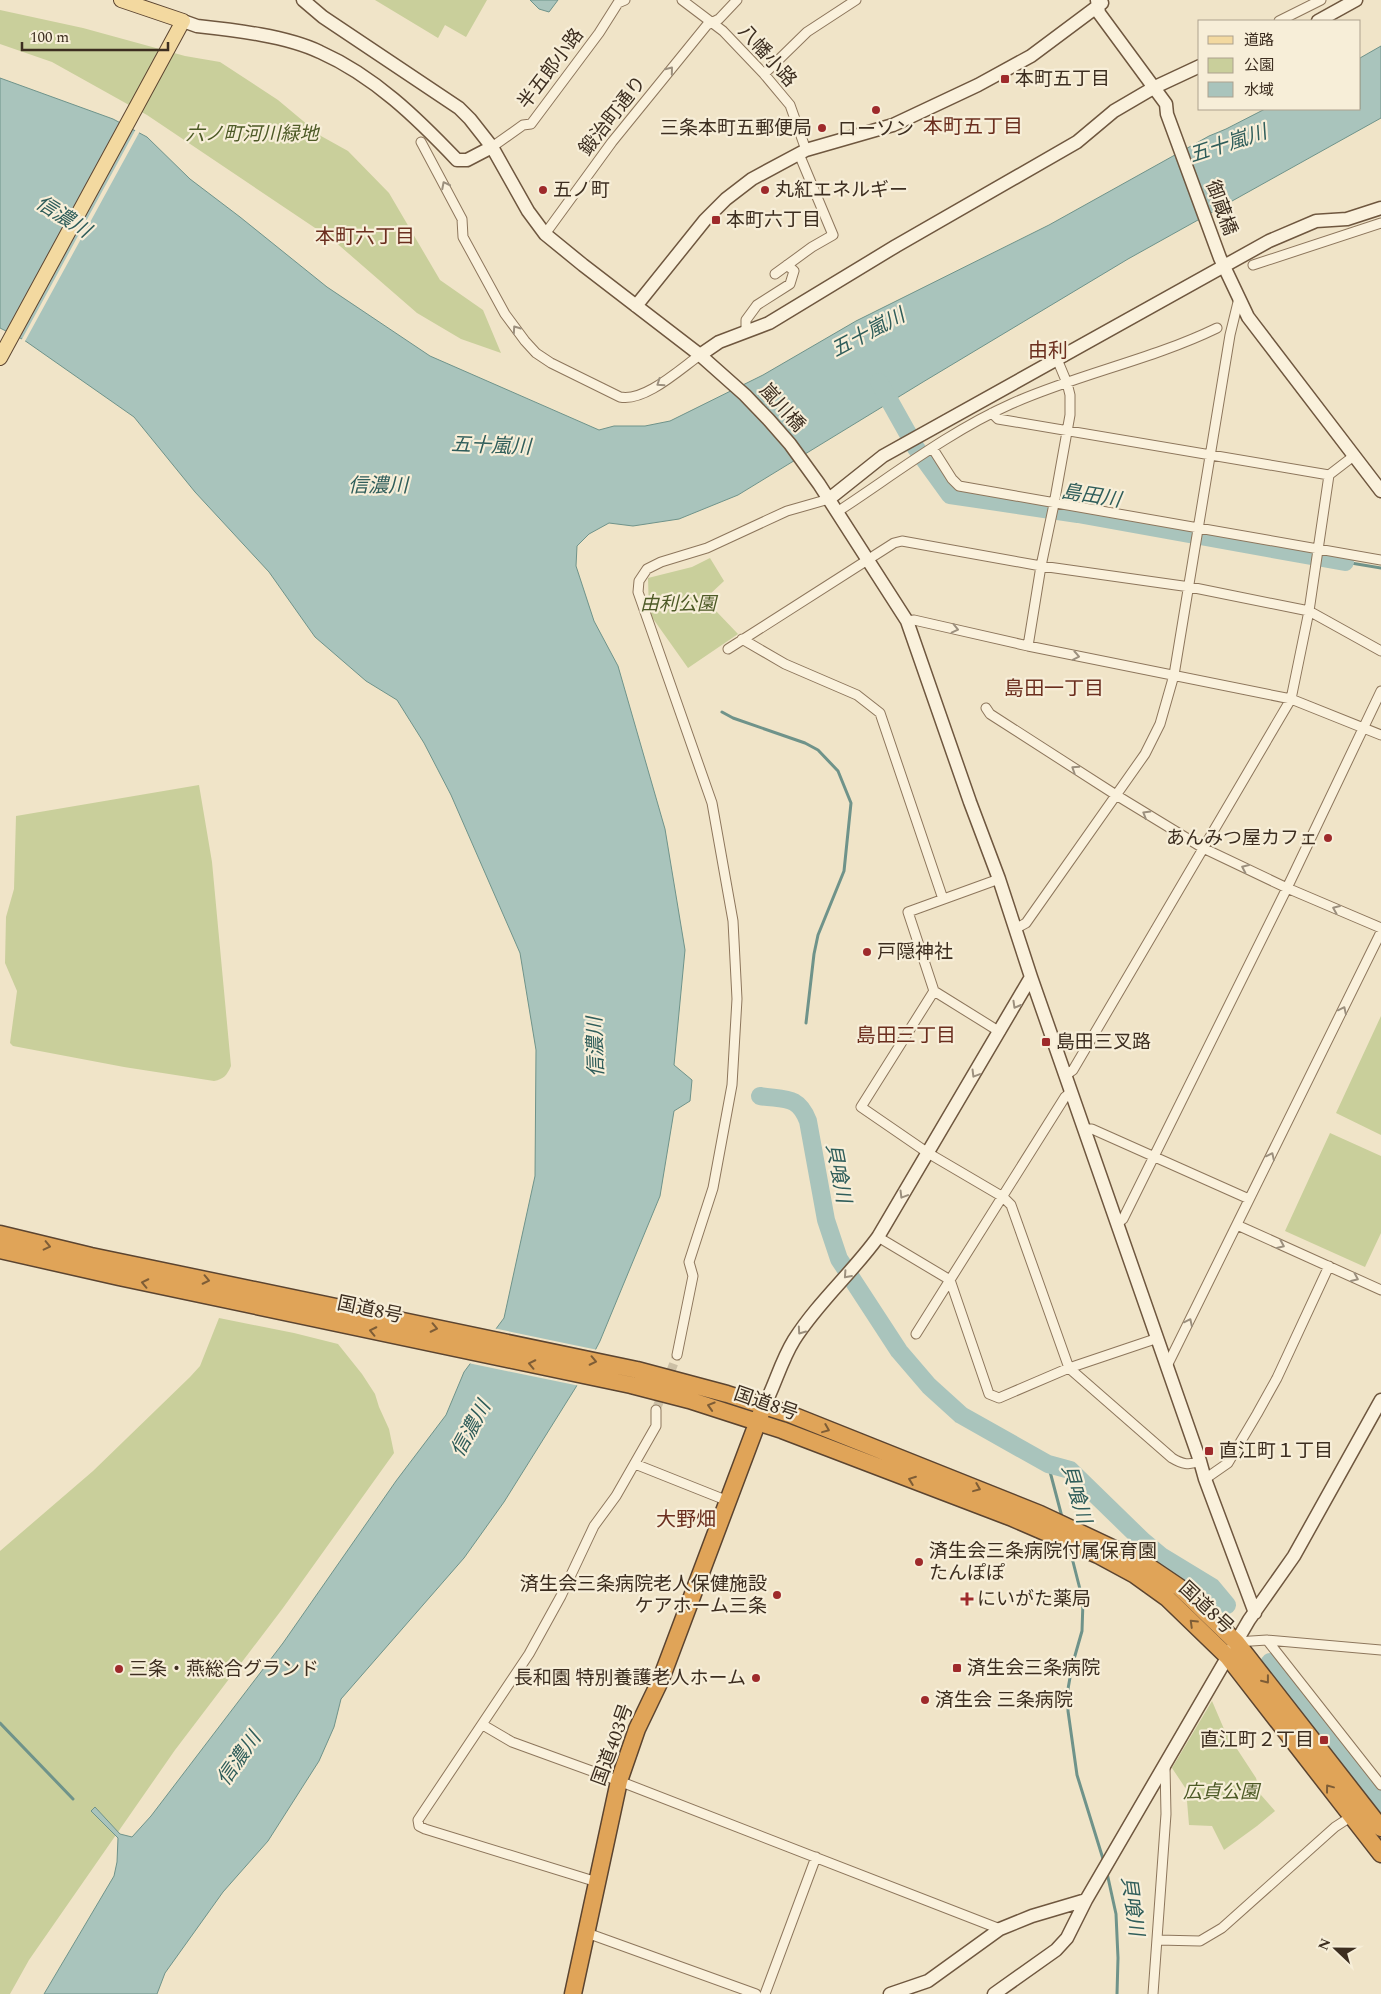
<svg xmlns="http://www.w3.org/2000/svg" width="1381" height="1994" font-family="Spectral,'Noto Sans JP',serif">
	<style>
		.green { fill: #c9cf9b }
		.water { fill: #a9c4bc; stroke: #6f938a }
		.pier { fill: #f0e4c8 }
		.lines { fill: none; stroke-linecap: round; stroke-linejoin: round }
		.stream { stroke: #6f938a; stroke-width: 3 }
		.river { stroke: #a9c4bc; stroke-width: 18 }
		.street-tunnel { stroke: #ccc0a6; stroke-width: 9; stroke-dasharray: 9 4.5; stroke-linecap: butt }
		.street-casing { stroke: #8d765c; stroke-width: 11 }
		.secondary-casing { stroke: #6f573f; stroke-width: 15 }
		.primary-casing { stroke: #5b4430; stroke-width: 16 }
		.highway-casing { stroke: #5b4430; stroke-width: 19 }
		.street { stroke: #faf1dc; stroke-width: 9 }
		.secondary { stroke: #faf1dc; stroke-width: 12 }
		.primary { stroke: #f3d9a0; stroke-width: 14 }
		.highway { stroke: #e0a458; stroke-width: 16 }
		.oneway { stroke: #9c907e }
		.oneway2 { stroke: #7e5d36 }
		.poi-dot { fill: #9e2a2b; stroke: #f7eed8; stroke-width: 2 }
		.labels { text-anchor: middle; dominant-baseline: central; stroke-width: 4.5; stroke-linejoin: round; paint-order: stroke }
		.street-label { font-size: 19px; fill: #3d2e20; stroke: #f7eed8 }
		.poi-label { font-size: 19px; fill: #3d2e20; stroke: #f7eed8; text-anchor: start }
		.park-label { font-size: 19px; font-style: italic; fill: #4d5a26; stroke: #f7eed8 }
		.neighbourhood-label { font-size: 20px; fill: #6b2e1e; stroke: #f7eed8 }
		.water-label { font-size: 20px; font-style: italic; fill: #2f5d5a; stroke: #f7eed8 }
	</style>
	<rect width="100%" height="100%" fill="#f0e4c8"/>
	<path class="green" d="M 375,0 L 487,0 L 466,37 L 445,25 L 438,38 Z
		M 0,10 L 83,28 L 185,56 L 220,62 L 278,100 L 321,136 L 348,151 L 389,193 L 440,280 L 483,310 L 501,353 L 461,339 L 417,313 L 333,240 L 147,115 L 52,62 L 0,44 Z
		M 710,558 L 724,581 L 707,597 L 716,611 L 738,634 L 688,668 L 649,613 L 648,578 L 692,567 Z
		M 199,785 L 212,862 L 231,1066 C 227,1075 224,1079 214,1081 L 124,1067 L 13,1046 L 10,1043 L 17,991 L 5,963 L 6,917 L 14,889 L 16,816 Z
		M 1381,1016 L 1381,1135 L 1336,1113 Z
		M 1330,1133 L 1381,1156 L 1381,1233 L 1365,1267 L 1285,1231 Z
		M 219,1318 L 294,1333 L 338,1344 L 362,1374 L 375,1394 L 379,1407 L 389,1429 L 394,1453 L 283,1608 L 175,1750 L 29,1960 L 10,1994 L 0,1994 L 0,1551 L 93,1471 L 190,1377 L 200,1366 Z
		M 1212,1701 L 1224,1729 L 1256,1778 L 1261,1795 L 1275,1811 L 1257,1826 L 1224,1850 L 1212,1826 L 1189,1825 L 1186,1789 L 1172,1768 Z"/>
	<path class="water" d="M 530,0 L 558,0 L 549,12 L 539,9 Z
		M 1381,46 L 1381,118 L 1128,259 L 923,382 L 738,495 L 679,519 L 633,526 L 609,523 L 589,534 L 577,546 L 576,566 L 594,621 L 618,666 L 665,829 L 685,950 L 674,1065 L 692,1080 L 690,1101 L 674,1111 L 660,1196 L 600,1341 L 576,1387 L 504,1502 L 464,1558 L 341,1699 L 334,1727 L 319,1761 L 268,1841 L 223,1892 L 165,1973 L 157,1994 L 44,1994 L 114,1876 L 117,1862 L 118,1838 L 91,1811 L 95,1807 L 120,1834 L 132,1837 L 151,1816 L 283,1643 L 396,1481 L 446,1415 L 464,1372 L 504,1318 L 535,1176 L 536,1050 L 520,953 L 451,795 L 424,743 L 397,700 L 366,681 L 315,637 L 269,572 L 195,492 L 134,417 L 24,340 L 0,328 L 0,78 L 113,119 L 147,137 L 190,179 L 240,217 L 327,287 L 430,356 L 599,430 L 614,426 L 645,426 L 670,421 L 763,375 L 856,321 L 1049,225 L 1209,136 L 1226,129 L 1265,109 L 1360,109 L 1360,58 Z"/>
	<path class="pier" d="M 136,129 L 140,131 L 24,343 L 21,341 Z
		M 493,1328 L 569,1344 L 598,1350 L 580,1386 L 468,1363 Z"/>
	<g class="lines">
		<path class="stream" d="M 1345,562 L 1381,568
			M 722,712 L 733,718 L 805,743 L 818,750 L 838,771 L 851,803 L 844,871 L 818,935 L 814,954 L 806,1023
			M 1048,1464 L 1062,1517
			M 1070,1550 L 1083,1601 L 1082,1631 L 1072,1666 L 1068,1689 L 1068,1711 L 1077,1775 L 1104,1862
			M 0,1723 L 73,1799
			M 1107,1873 L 1116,1914 L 1118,1958 L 1117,1994"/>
		<path class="river" d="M 879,382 L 916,448 L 950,495 L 1078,514 L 1345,562
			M 760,1096 C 785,1100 798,1095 808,1121 L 826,1220 L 839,1259 L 899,1351 L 929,1386 L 961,1415 L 1048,1464 L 1070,1470 L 1143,1541 L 1161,1556 L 1212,1587 L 1227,1605
			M 1270,1662 L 1381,1803"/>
		<path class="street-tunnel" d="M 656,1410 L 677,1355"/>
		<defs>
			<path id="street" d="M 682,0 L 723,31 L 764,74 L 790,105 L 806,150
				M 1279,21 L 1321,0
				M 764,74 L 807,32 L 856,0
				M 421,142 L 462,219 L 463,237 L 505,314 L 525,341 L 536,353 L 551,363 L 620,397 C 645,402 680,369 700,355
				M 492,147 L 523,125 L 531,124 L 599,33 L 618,3 L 625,0
				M 545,234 L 612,142 L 707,25 L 719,19 L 737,0
				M 1253,265 L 1381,223
				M 775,274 L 812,247 L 833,235 L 799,154
				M 746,331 L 746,320 L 757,305 L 790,284 L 794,271 L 787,265
				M 992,413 L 998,419 L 1329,475
				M 933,449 L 952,479 L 959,486 L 1381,560
				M 837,512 C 892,476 950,431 1011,404 C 1078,374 1151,360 1217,328
				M 907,621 L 914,620 L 1028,646 L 1291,699 L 1381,735
				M 742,639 L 785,664 L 857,695 L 880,713 L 943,899
				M 1028,646 L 1041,566 L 1054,504 L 1070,415 L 1070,395 L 1067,383 L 1057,359
				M 728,649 L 894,543 L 902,541 L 1041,566 L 1190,587 L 1309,611 L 1381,651
				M 986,708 L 990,714 L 1116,795 L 1203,848 L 1287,888 L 1381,928
				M 999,879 L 908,912 L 934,991 L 1000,1032
				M 1015,929 L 1026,923 L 1145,754 L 1160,724 L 1174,675 L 1230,335 L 1239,298
				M 934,991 L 861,1107 L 928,1153 L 1003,1197 L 1011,1205 L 1069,1368 L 1172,1458 C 1182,1464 1189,1466 1200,1461
				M 1066,1075 L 1073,1070 L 1291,699 L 1309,611 L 1329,475 L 1355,455
				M 1084,1129 L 1092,1129 L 1249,1199
				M 1118,1223 L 1123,1219 L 1287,888 L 1381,691
				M 1237,1225 L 1381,1290
				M 878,1237 L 950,1280 L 989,1394 L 999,1398 L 1069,1368 L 1158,1338
				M 916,1334 L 1065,1097 L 1071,1092
				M 677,1355 L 693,1276 L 689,1262 L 713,1188 L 732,1085 L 737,999 L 733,921 L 712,803 L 638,592 L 639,581 L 647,569 L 661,562 L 707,548 L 787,511 L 829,499
				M 1167,1366 L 1381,932
				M 635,1464 L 728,1501
				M 1205,1479 L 1228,1463 L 1257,1414 L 1277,1378 L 1329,1266
				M 1267,1640 L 1381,1785
				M 1236,1642 L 1267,1640 L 1381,1650
				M 483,1725 L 512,1742 L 619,1781 L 1000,1929
				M 597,1882 L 425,1829 L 419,1826 L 418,1820 L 529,1654 L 561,1596 L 594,1526 L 616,1496 L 656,1426 L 656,1410
				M 587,1933 L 756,1994
				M 1158,1940 L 1200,1941 L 1222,1928 L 1335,1827 L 1352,1816
				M 765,1994 L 816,1857
				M 1153,1994 L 1166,1814 L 1165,1766"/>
			<path id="secondary" d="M 303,0 L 323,17 L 459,108 L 470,119 L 492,147 L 528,211 L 545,234 L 583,265 L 700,355 L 745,395 L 769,420 L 790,444 L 819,484 L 907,621 L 970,802 L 999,879 L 1031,977 L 1200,1461 L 1205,1479 L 1255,1613
				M 1097,0 L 1099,13 L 1166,104 L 1167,114 L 1220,258 L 1248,317 L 1381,491
				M 183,21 L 197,26 C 234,30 287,36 320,52 C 374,76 417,118 457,160 L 467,160 L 492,147
				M 1318,21 L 1356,0
				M 636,306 L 705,220 L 726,199 L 752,179 L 806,150 L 893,125 L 978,85 L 1031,56 L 1102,3
				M 700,355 L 719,342 L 769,323 L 896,246 L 1077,142 L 1114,111 L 1155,87 L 1200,66
				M 829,499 L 883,456 L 1269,241 L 1316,221 L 1347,219 L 1381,208
				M 764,1406 C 775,1385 781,1361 794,1340 C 818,1302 852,1273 878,1237 L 1031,977
				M 890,1994 L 928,1981 L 1000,1929 L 1032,1916 L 1086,1900
				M 994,1994 L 1056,1950 L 1067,1938 L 1086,1900 L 1249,1620 L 1294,1556 L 1381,1400"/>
			<path id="primary" d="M 0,358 L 183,21 L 121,0"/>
			<path id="highway" d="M 0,1234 L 91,1256 L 637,1370 L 727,1394 L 792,1415 L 1040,1514 L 1142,1562 L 1179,1587 L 1236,1642 L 1381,1828
				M 0,1250 L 119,1277 L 631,1385 L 689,1400 L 782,1430 L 1010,1517 L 1098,1555 L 1135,1575 L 1167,1598 L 1228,1657 L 1381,1854
				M 573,1994 L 619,1781 L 637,1729 L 661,1679 L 761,1413"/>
		</defs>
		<use href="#street" class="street-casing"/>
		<use href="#secondary" class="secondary-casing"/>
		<use href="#primary" class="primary-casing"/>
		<use href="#highway" class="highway-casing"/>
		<use href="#street" class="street"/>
		<use href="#secondary" class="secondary"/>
		<use href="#primary" class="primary"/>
		<use href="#highway" class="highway"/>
	</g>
	<defs><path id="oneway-chevron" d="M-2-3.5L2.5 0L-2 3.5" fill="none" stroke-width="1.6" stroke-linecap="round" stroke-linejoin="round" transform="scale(1.25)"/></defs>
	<g class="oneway">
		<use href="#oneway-chevron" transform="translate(670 70) rotate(-51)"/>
		<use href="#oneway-chevron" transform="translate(445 185) rotate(-117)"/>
		<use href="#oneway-chevron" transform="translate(516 329) rotate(-125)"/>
		<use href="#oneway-chevron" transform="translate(660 383) rotate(146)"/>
		<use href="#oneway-chevron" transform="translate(955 629) rotate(13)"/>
		<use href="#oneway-chevron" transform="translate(1076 656) rotate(11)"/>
		<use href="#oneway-chevron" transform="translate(1075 769) rotate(-147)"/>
		<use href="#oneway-chevron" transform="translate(1146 814) rotate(-149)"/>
		<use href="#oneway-chevron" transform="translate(1245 868) rotate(-155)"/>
		<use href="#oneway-chevron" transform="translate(1336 909) rotate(-157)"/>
		<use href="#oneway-chevron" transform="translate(1016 1005) rotate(120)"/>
		<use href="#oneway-chevron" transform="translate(1343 1010) rotate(-64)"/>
		<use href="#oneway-chevron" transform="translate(975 1074) rotate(121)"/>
		<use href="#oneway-chevron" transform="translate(1271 1156) rotate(-64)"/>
		<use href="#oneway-chevron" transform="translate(903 1195) rotate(121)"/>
		<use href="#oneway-chevron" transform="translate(1281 1245) rotate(24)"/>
		<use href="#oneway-chevron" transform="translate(847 1275) rotate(132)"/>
		<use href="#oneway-chevron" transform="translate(1355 1278) rotate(24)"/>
		<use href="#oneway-chevron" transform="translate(1189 1322) rotate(-64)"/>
		<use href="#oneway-chevron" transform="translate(801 1331) rotate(125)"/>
	</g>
	<g class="oneway2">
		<use href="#oneway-chevron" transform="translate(47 1246) rotate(13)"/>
		<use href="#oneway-chevron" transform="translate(206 1280) rotate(12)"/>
		<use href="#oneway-chevron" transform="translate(145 1283) rotate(-168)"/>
		<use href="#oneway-chevron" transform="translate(434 1328) rotate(12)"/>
		<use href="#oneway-chevron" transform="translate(373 1331) rotate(-168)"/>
		<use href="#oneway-chevron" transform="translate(593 1361) rotate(12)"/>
		<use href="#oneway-chevron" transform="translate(532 1364) rotate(-168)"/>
		<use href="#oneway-chevron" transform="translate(711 1406) rotate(-163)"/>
		<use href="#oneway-chevron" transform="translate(826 1429) rotate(22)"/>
		<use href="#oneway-chevron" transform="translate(912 1480) rotate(-159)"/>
		<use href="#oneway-chevron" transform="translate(977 1488) rotate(22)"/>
		<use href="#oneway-chevron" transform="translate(1193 1623) rotate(-136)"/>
		<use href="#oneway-chevron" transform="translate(1266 1680) rotate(52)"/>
		<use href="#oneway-chevron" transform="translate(1329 1788) rotate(-127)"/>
	</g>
	<g class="poi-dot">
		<rect x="1000" y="74" width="10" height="10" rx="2.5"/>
		<circle cx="876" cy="110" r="5"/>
		<circle cx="822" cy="128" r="5"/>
		<circle cx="543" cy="190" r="5"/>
		<circle cx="765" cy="190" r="5"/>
		<rect x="711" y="215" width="10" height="10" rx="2.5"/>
		<circle cx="1328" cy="838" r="5"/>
		<circle cx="867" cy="952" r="5"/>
		<rect x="1041" y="1037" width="10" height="10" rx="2.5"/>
		<rect x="1204" y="1446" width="10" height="10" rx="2.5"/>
		<circle cx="919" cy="1562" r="5"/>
		<circle cx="777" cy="1595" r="5"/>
		<path d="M964.5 1591.5h5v5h5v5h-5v5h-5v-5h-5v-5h5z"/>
		<rect x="952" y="1663" width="10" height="10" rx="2.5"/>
		<circle cx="119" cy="1669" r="5"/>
		<circle cx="756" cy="1678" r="5"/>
		<circle cx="925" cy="1700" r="5"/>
		<rect x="1319" y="1735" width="10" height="10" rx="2.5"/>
	</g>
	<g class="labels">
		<g class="street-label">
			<text transform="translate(767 56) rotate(48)">八幡小路</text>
			<text transform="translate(551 69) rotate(-53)">半五郎小路</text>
			<text transform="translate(613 116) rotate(-52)">鍛治町通り</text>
			<text transform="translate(1221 208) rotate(70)">御蔵橋</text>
			<text transform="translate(782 408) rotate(48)">嵐川橋</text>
			<text transform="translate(370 1310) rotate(12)">国道8号</text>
			<text transform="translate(766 1404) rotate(19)">国道8号</text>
			<text transform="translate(1206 1608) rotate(43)">国道8号</text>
			<text transform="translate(613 1745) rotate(-70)">国道403号</text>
		</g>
		<g class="poi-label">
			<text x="1015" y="79">本町五丁目</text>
			<text x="812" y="128" text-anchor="end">三条本町五郵便局</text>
			<text x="876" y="129" text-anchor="middle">ローソン</text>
			<text x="553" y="190">五ノ町</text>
			<text x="775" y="190">丸紅エネルギー</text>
			<text x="726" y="220">本町六丁目</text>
			<text x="1318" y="838" text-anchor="end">あんみつ屋カフェ</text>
			<text x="877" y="952">戸隠神社</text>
			<text x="1056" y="1042">島田三叉路</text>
			<text x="1219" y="1451">直江町１丁目</text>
			<text x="929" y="1551">済生会三条病院付属保育園<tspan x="929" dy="22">たんぽぽ</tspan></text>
			<text x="767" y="1584" text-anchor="end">済生会三条病院老人保健施設<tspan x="767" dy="22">ケアホーム三条</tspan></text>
			<text x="977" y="1599">にいがた薬局</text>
			<text x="967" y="1668">済生会三条病院</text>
			<text x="129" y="1669">三条・燕総合グランド</text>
			<text x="746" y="1678" text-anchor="end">長和園 特別養護老人ホーム</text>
			<text x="935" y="1700">済生会 三条病院</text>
			<text x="1314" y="1740" text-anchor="end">直江町２丁目</text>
		</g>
		<g class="park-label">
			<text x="252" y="134">六ノ町河川緑地</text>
			<text x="678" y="604">由利公園</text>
			<text x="1221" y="1792">広貞公園</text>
		</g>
		<g class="neighbourhood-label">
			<text x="973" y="127">本町五丁目</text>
			<text x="365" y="237">本町六丁目</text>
			<text x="1048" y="351">由利</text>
			<text x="1054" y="689">島田一丁目</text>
			<text x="906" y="1036">島田三丁目</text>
			<text x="686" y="1520">大野畑</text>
		</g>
		<g class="water-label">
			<text transform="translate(1228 144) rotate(-18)">五十嵐川</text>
			<text transform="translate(63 217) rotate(32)">信濃川</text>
			<text transform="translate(868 333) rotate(-28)">五十嵐川</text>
			<text transform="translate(491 446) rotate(2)">五十嵐川</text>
			<text x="378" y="486">信濃川</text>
			<text transform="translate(1091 496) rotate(9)">島田川</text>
			<text transform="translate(596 1047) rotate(-92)">信濃川</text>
			<text transform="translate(838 1173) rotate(79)">貝喰川</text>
			<text transform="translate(471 1429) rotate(-61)">信濃川</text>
			<text transform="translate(1076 1494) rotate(74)">貝喰川</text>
			<text transform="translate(239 1759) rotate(-55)">信濃川</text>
			<text transform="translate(1132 1906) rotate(82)">貝喰川</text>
		</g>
	</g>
	<rect x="1198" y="20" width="162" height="90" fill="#f7eed8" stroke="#ada18e"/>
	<rect x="1208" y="36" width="25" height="8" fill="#f3d9a0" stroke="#ada18e"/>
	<text x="1244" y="45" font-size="15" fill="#3d2e20">道路</text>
	<rect x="1208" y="58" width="25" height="15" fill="#c9cf9b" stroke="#ada18e"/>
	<text x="1244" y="70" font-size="15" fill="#3d2e20">公園</text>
	<rect x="1208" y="82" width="25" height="15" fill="#a9c4bc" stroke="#ada18e"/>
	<text x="1244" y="95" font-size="15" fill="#3d2e20">水域</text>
	<g transform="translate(1336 1949) rotate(292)" stroke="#f7eed8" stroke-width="4" paint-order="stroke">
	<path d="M0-4L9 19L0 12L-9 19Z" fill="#3d2e20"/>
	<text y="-8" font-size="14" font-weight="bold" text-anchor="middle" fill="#3d2e20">N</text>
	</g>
	<path d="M22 42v8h146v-8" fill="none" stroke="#3d2e20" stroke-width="2.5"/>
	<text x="30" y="42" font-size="15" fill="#3d2e20" stroke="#f7eed8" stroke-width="4" paint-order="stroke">100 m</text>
</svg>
